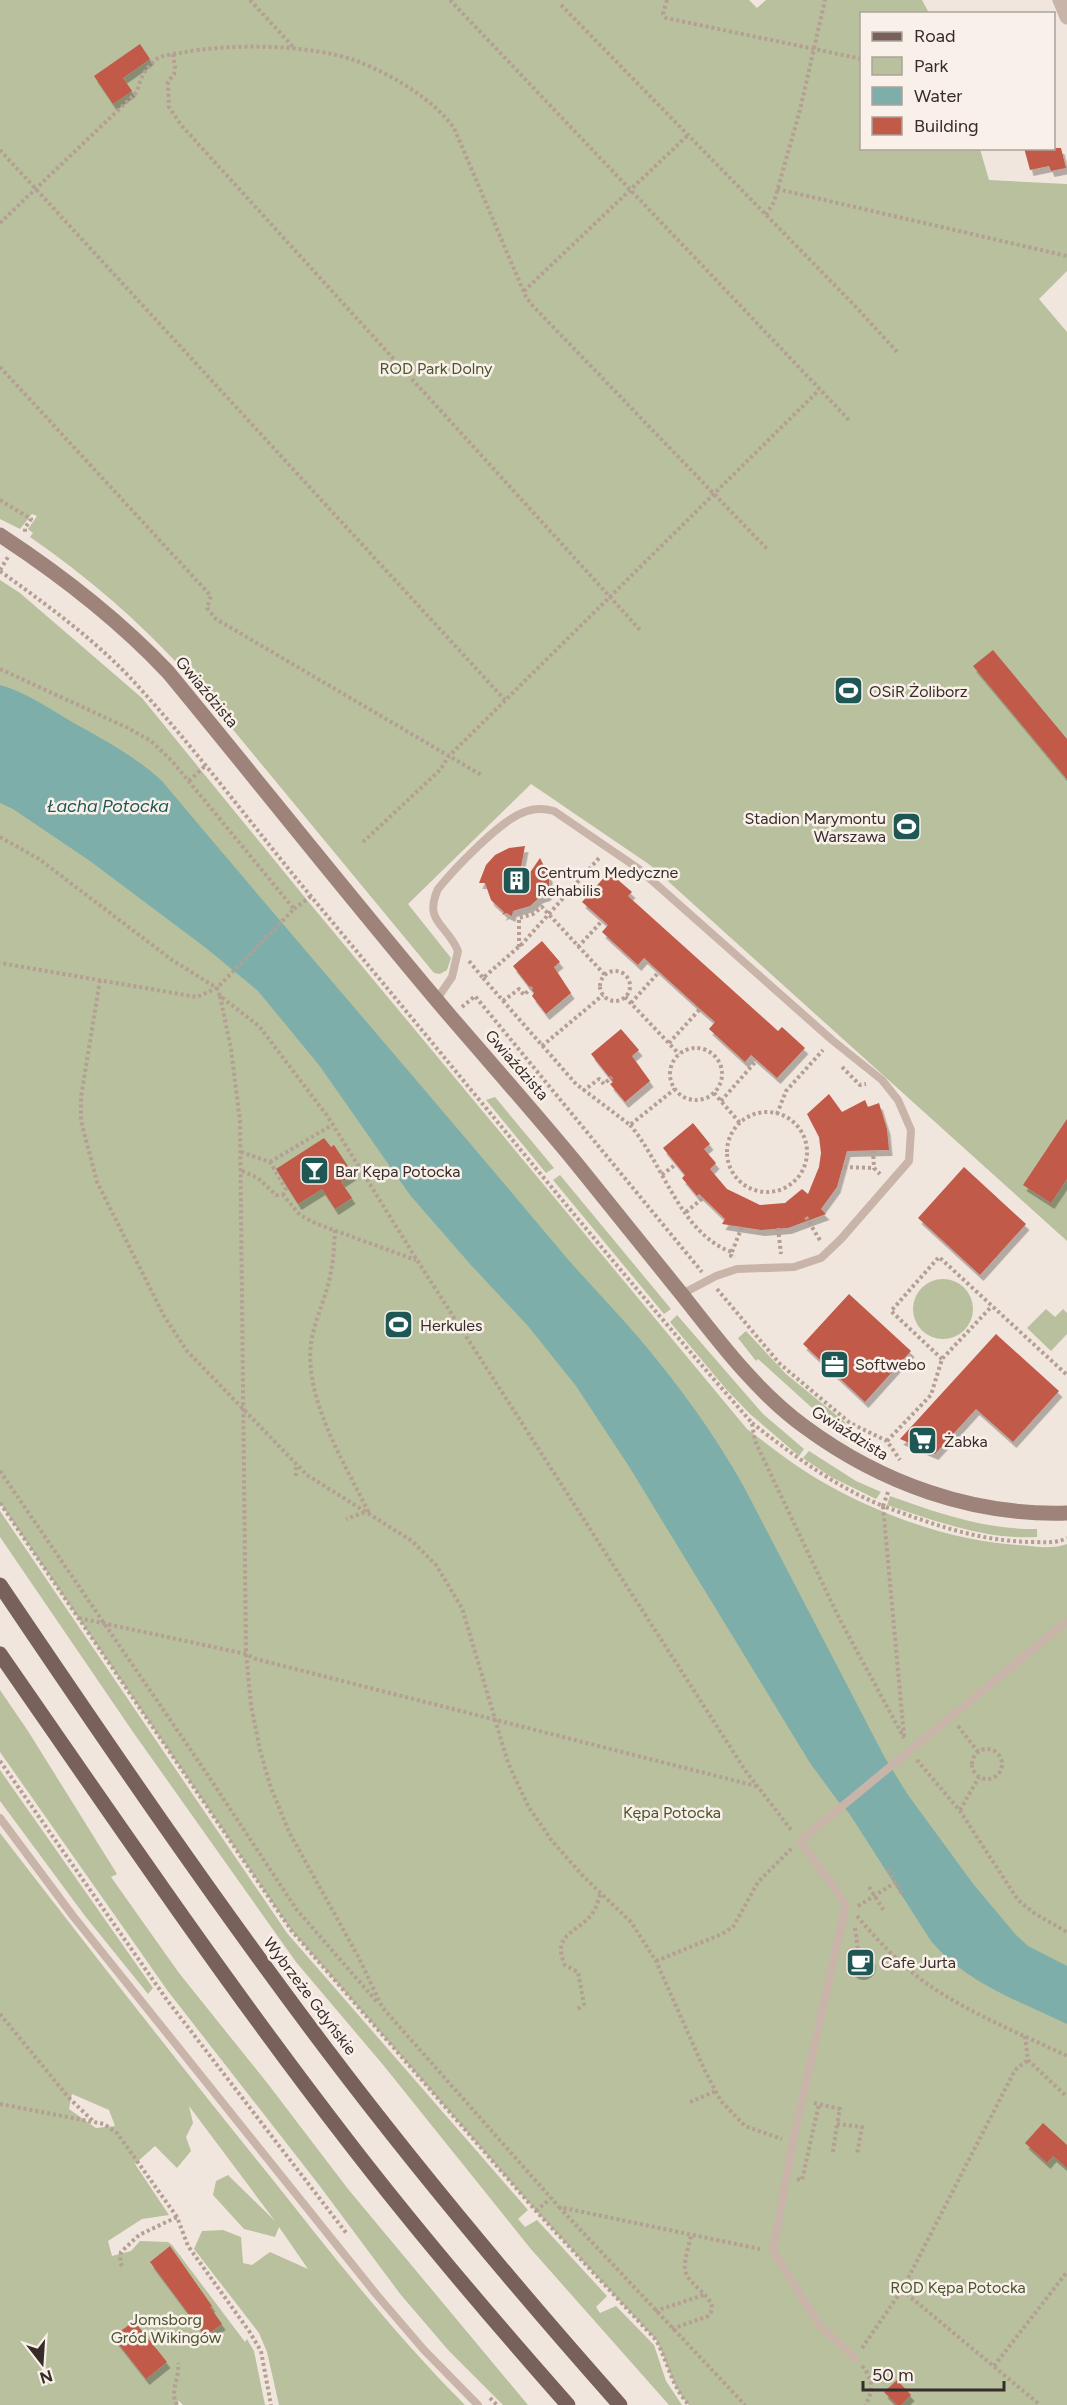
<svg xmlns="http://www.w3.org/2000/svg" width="1067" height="2405" font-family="Figtree,sans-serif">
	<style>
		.green { fill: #b8c09d; fill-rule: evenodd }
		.water { fill: #7daeaa }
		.building { fill: #c25a4a; filter: url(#shadow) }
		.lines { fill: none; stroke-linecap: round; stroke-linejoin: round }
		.path { stroke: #b59e93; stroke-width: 4; stroke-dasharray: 3 3; stroke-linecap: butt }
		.lane { stroke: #c9b4a9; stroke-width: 8 }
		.street { stroke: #c9b4a9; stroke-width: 15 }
		.secondary { stroke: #9d837a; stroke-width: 15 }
		.primary { stroke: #78615a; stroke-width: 15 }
		.labels { text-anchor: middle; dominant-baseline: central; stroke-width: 5; stroke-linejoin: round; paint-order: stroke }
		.park-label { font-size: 16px; fill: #4a542d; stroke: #f9f0e9 }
		.poi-label { font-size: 16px; fill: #372c29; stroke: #f9f0e9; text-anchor: start }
		.street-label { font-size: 16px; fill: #372c29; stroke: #f9f0e9 }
		.water-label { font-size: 18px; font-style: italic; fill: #1f5755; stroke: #f9f0e9 }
	</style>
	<defs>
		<filter id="shadow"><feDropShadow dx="3.5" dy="6" stdDeviation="0" flood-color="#0004"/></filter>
	</defs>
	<rect width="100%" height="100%" fill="#f1e6dd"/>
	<path class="green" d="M 0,0 L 749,0 L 757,8 L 766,0 L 922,0 L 929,13 L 862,14 L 862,148 L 980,149 L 989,180 L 1067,184 L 1067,271 L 1039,299 L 1067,332 L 1067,1241 L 650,865 L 531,784 L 408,904 L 451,958 L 447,970 L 440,974 L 434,973 L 187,674 C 140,622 88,577 30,537 L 33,533 L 28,529 L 37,516 L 32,514 L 20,529 L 0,519 Z
		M 0,580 L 20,593 L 142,698 L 307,900 L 747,1429 C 769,1445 791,1463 814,1477 C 874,1513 947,1540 1017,1545 C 1034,1546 1051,1550 1067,1544 L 1067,2405 L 689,2405 C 671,2386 668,2362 656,2340 L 536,2211 L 291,1930 L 0,1503 Z
		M 495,1097 L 554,1168 L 546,1173 L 486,1100 Z
		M 560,1175 L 671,1309 L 664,1314 L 553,1180 Z
		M913 1309a30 30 0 1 1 60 0a30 30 0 1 1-60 0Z
		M 1046,1309 L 1055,1317 L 1063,1309 L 1067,1313 L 1067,1334 L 1051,1351 L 1027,1328 Z
		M 677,1315 L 763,1414 L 804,1449 L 799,1456 L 750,1414 L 726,1389 L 670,1322 Z
		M 746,1331 L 786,1374 L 845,1422 L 847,1431 L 811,1407 L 758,1359 L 756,1361 L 738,1338 Z
		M 809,1451 L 856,1481 L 881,1492 L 876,1499 L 831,1477 L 803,1458 Z
		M 890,1496 C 937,1513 987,1530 1037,1529 L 1037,1537 C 985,1540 936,1521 887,1505 Z
		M 0,1511 L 287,1933 L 528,2210 L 518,2219 L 525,2227 L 537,2220 L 607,2296 L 596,2307 L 600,2313 L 616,2306 L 654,2345 L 666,2381 L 682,2405 L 669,2405 L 530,2248 L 384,2066 L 296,1962 L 133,1732 L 0,1537 Z
		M 0,1690 L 28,1731 L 117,1874 L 111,1877 L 179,1973 L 268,2084 L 348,2189 L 528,2405 L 503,2405 L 449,2351 L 401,2295 L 319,2185 L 167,1990 L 137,1947 L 0,1752 Z
		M 0,1770 L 153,1988 L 148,1994 L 85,1916 L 0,1801 Z
		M 0,1833 C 90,1950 180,2065 273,2180 C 334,2257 395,2335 465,2405 L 279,2405 L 267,2352 L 259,2333 L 194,2249 L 202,2231 L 223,2230 L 241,2237 L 243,2263 L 252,2265 L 270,2252 L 308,2269 L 279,2227 L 275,2237 L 244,2229 L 213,2195 L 216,2181 L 228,2175 L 275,2221 L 189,2106 L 193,2123 L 186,2137 L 191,2151 L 177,2168 L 155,2146 L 135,2164 L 169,2215 L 142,2219 L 108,2241 L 112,2256 L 131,2251 L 140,2241 L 168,2242 L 172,2245 L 245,2342 L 247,2339 L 254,2351 L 265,2405 L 183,2405 L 179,2401 L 174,2405 L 0,2405 ZM 72,2094 L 109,2110 L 115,2126 L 96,2128 L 69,2109 Z"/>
	<path class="water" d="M 0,685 C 23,691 47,707 67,719 C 100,738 134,755 162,781 C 292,936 425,1089 555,1244 C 581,1276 611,1305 638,1337 C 678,1384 714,1433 744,1487 L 885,1758 L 908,1795 L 974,1885 L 1016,1935 L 1028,1946 L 1067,1966 L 1067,2024 C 1017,2000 968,1984 931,1941 L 849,1813 L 838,1801 L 810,1763 L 630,1468 L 576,1386 L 528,1326 L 470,1264 L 410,1195 L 319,1065 L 258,991 L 206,948 L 90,861 L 13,809 L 0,803 Z"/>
	<path class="building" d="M 140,44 L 150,59 L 123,78 L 132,91 L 113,104 L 94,76 Z
		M 1024,148 L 1061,148 L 1066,168 L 1051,171 L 1049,166 L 1030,170 Z
		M 993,650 L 1067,739 L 1067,779 L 973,666 Z
		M 525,846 L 516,893 L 540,858 L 549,876 L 549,891 L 547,895 L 540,897 L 530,906 L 513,911 L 512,916 L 506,913 L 502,915 L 504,912 L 491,900 L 485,883 L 479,883 L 486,865 L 495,855 L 509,848 Z
		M 609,872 L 632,892 L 628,896 L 778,1031 L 782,1027 L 805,1048 L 777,1078 L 751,1055 L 745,1062 L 709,1029 L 715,1022 L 700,1009 L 644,958 L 638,965 L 602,932 L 608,925 L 582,902 Z
		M 542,941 L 560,962 L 554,967 L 571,993 L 546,1014 L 532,996 L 534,993 L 513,966 Z
		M 621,1029 L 639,1050 L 632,1056 L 650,1081 L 625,1102 L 610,1084 L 613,1082 L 591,1054 Z
		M 829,1094 L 842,1112 L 865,1100 L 868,1107 L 879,1103 L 887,1129 L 889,1150 L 847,1151 L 837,1187 L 821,1209 L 826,1214 L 788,1228 L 761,1230 L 722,1224 L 725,1219 L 699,1194 L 697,1196 L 682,1178 L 685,1175 L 663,1148 L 693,1123 L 710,1144 L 704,1149 L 716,1163 L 710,1169 L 727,1189 L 760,1205 L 785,1203 L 802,1189 L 808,1194 L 819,1167 L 821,1153 L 819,1137 L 807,1114 Z
		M 1067,1119 L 1067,1179 L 1051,1203 L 1023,1185 Z
		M 324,1138 L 331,1147 L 334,1145 L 353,1174 L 341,1182 L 352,1198 L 335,1209 L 322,1189 L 298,1204 L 276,1169 Z
		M 964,1167 L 1026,1224 L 980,1275 L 918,1218 Z
		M 849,1294 L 911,1351 L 865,1402 L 803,1344 Z
		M 996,1334 L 1059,1391 L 1013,1442 L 976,1409 L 935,1454 L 900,1439 Z
		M848 1962a12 12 0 1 1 24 0a12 12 0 1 1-24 0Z
		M 1043,2123 L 1067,2145 L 1067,2168 L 1053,2156 L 1047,2163 L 1025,2143 Z
		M 170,2246 L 212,2306 L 210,2307 L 222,2324 L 205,2336 L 150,2262 Z
		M 134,2321 L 167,2362 L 146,2379 L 113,2337 Z
		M 897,2380 L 911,2395 L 901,2405 L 897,2405 L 884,2392 Z"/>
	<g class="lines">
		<path class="path" d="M 250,0 L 295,49
			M 450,0 L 849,420
			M 667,0 L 663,14 L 666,18 L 862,59
			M 561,5 L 856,307 L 898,353
			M 173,54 L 175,67 L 174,74 L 168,82 L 169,107 L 181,125 L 641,631
			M 0,150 L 505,700
			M 777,189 L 1067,256
			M 766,215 L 774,202 L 800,110 L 825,0
			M 0,223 L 137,92 C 140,78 146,67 158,58 C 163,55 173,54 180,53 C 229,43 310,44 357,61 C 392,75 432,98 454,128 L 526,297 L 532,305 L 768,550
			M 524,291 L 688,135
			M 0,367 L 211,596 L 207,608 L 216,619 L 483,776
			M 0,500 L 31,519 L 25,528 L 25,534
			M 0,570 L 8,557
			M 0,571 C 48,606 96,640 136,684 C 199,753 255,829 314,900 C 460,1075 602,1252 752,1423 L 755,1441 L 839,1618 L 904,1738
			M 0,669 L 128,728 L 151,741 L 172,761 L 294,909 L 217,988 L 197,997 L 0,963
			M 189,781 L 206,765
			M 0,837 L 39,859 L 172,960 L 217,988 L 220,996 L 259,1026 L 328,1117 L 417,1260 L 745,1770 L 792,1831
			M 363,842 L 440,770 L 449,756 L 819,390
			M 294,909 L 311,896
			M 519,947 L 519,918 L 533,914 L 542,907 L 605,975
			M 578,947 L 602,921
			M 469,961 L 483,978 L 522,944 L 600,857
			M600 986a15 15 0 1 1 30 0a15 15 0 1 1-30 0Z
			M 483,978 L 576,1084 L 630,1125 L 675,1089
			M 100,980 L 81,1097 L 81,1121 L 97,1182 L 164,1316 L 187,1351 L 307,1475 L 412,1541 L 436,1565 L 462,1608 L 508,1763 L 528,1806 L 552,1841 L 583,1876 L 631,1922 L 656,1961 L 705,2071 L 721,2101 L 745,2126 L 782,2139
			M 220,996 L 231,1049 L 240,1121 L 246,1654 L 251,1705 L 260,1750 L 270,1785 L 289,1832 L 359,1958 L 382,2007 L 559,2207 L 760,2249
			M 625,997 L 679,1054
			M 503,1001 L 519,989 L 524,995 L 532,987
			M 631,1003 L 659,972
			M 462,1007 L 475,996 L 702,1272
			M 669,1043 L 700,1009
			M 542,1046 L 603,995
			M670 1074a26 26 0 1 1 52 0a26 26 0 1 1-52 0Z
			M 842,1067 L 860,1085 L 866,1084
			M 583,1091 L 599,1079 L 604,1084 L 612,1077
			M 714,1093 L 740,1123
			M 721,1101 L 757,1060
			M727 1152a40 40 0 1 1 80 0a40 40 0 1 1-80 0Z
			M 777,1114 L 786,1091 L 823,1050
			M 630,1125 C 663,1163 681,1235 732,1252 L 731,1256 L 735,1257
			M 873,1150 L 874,1168 L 880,1174
			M 241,1152 L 270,1162 L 286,1189 L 283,1195
			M 270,1162 L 332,1125
			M 844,1167 L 874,1168
			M 242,1171 L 258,1178 L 276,1195 L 283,1195 L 300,1215 L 317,1224 L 416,1260
			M 662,1175 L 676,1164
			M 686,1212 L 703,1198
			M 806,1217 L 821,1242
			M 778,1228 L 781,1254
			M 335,1230 C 334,1249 333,1267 328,1285 C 323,1304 314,1323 311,1343 C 304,1399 344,1462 368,1511 L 346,1519
			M 732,1252 L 743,1224
			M 717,1289 L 780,1364 L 850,1423 L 887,1441 L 900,1460
			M 942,1359 L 891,1311 L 939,1257 L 1067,1375
			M 752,1423 C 793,1455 834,1486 883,1506 L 904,1736
			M 887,1441 L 931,1395 L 942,1359 L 992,1306
			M 0,1471 L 201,1765 L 297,1910 L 378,2003
			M 296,1476 L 296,1465
			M 888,1492 L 883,1506 C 932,1524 978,1541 1031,1542 C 1044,1542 1055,1544 1067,1538
			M 0,1503 L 291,1930 L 536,2211 L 656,2340 C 668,2362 671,2386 689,2405
			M 79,1618 L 246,1654 L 256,1659 L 756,1786
			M 958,1726 L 978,1752
			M972 1764a15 15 0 1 1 30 0a15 15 0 1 1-30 0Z
			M 917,1760 L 960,1811 L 1018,1900 L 1034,1913 L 1067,1932
			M 0,1761 L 167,2000 L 347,2234
			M 960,1810 L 979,1777
			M 888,1870 L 902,1894
			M 869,1887 L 884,1911
			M 858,1906 L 896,1882
			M 857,1916 C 877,1940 898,1962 923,1981 C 966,2012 1019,2033 1067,2056
			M 855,1928 L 858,1950
			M 656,1961 L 722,1934 L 733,1927 L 758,1882 L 792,1848
			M 578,2009 L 584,2004 L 578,1972 L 565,1965 C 550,1932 581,1933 594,1911 C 597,1905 599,1898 601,1892
			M 0,2014 L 69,2098 L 94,2122
			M 1025,2036 L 1028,2060 L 1067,2097
			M 690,2102 L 716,2091
			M 814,2103 L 840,2109 L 837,2124 L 862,2127 L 857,2154
			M 0,2104 L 104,2124 L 117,2133 L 177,2217 L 188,2246 L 249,2331 L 261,2351 L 271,2405
			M 833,2152 L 837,2124
			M 797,2179 L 802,2180 L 819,2104
			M 559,2207 L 745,2405
			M 536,2211 L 551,2198
			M 122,2266 L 120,2262 L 121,2252 L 139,2235 L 177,2217
			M 902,2290 L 1040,2405
			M 655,2311 L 704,2295
			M 672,2329 L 708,2316 C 724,2300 686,2286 685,2269 C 684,2259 689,2246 691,2235
			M 862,2348 L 902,2290 L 1015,2070 L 1028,2060
			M 862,2366 C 873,2378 874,2392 865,2405
			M 994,2366 L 1067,2272
			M 490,2398 L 497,2405
			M 177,2405 C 169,2390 180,2379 178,2363"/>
		<path class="lane" d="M 437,999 L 452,977 L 458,951 C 447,924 423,922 438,889 C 454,869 499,822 522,813 C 533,808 543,808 554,811 L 639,869 L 832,1040 L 882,1080 L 898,1100 L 911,1130 L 909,1161 L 841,1239 L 821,1258 L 794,1267 L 737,1269 L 716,1276 L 682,1294
			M 0,1818 L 73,1916 L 376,2294 L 424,2350 L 478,2405
			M 855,2358 L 820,2326 L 773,2251 L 793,2141 L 846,1904 L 800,1841 L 1067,1621"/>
		<path class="street" d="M 1060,0 L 1067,17"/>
		<path class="secondary" d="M 0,535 C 61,575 118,619 168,672 C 263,787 355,904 451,1017 C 493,1066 535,1113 576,1163 C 612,1207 648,1252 684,1297 C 720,1343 758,1393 805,1427 C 881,1483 972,1516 1067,1513"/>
		<path class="primary" d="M 0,1585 C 106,1742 213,1899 327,2050 C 420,2173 518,2290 620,2405
			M 0,1654 C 113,1817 225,1982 347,2140 C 417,2231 492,2319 568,2405"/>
	</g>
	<defs>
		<symbol id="stadium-square" viewBox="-11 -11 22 22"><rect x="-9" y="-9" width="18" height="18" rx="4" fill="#1f5755" stroke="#f9f0e9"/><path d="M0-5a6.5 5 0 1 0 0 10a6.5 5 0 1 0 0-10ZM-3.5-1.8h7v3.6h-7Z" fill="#fff"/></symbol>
		<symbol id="building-square" viewBox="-11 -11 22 22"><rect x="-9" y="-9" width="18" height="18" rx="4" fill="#1f5755" stroke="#f9f0e9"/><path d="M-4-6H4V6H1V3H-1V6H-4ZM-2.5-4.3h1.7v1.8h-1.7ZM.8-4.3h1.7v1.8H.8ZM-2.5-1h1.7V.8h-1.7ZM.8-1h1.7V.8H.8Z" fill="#fff"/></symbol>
		<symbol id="bar-square" viewBox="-11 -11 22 22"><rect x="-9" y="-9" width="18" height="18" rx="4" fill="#1f5755" stroke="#f9f0e9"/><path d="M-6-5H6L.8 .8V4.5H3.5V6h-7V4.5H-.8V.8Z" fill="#fff"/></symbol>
		<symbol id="office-square" viewBox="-11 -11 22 22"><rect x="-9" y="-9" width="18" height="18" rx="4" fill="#1f5755" stroke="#f9f0e9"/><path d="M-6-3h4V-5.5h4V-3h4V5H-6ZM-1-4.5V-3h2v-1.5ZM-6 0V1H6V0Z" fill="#fff"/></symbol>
		<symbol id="supermarket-square" viewBox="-11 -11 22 22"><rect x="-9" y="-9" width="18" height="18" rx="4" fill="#1f5755" stroke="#f9f0e9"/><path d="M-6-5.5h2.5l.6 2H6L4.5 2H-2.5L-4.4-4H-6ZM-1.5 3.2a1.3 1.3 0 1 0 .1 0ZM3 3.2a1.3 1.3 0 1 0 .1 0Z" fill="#fff"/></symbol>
		<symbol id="cafe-square" viewBox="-11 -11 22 22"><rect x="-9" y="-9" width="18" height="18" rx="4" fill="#1f5755" stroke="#f9f0e9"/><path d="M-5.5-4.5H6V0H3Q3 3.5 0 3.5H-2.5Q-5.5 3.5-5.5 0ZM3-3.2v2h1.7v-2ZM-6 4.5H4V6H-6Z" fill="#fff"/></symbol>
	</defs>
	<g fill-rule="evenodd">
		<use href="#stadium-square" x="832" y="674" width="33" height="33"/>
		<use href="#stadium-square" x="890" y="810" width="33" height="33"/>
		<use href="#building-square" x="500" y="864" width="33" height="33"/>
		<use href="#bar-square" x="298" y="1154" width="33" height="33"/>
		<use href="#stadium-square" x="382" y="1308" width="33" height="33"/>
		<use href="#office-square" x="818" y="1348" width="33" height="33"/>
		<use href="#supermarket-square" x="906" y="1424" width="33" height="33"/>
		<use href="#cafe-square" x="844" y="1946" width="33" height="33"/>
	</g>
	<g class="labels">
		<g class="park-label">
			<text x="436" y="368">ROD Park Dolny</text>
			<text x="672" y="1812">Kępa Potocka</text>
			<text x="958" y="2287">ROD Kępa Potocka</text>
			<text x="166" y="2319">Jomsborg<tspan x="166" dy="18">Gród Wikingów</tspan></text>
		</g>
		<g class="poi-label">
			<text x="869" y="691">OSiR Żoliborz</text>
			<text x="886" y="818" text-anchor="end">Stadion Marymontu<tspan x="886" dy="18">Warszawa</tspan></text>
			<text x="537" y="872">Centrum Medyczne<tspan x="537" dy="18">Rehabilis</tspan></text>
			<text x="335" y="1171">Bar Kępa Potocka</text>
			<text x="420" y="1325">Herkules</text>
			<text x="855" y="1364">Softwebo</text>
			<text x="944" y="1441">Żabka</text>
			<text x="881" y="1962">Cafe Jurta</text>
		</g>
		<g class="street-label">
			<text transform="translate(207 692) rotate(50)">Gwiaździsta</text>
			<text transform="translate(517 1065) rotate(49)">Gwiaździsta</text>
			<text transform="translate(850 1433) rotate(32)">Gwiaździsta</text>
			<text transform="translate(310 1996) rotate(53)">Wybrzeże Gdyńskie</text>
		</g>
		<g class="water-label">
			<text x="108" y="806">Łacha Potocka</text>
		</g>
	</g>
	<rect x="860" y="12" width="195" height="138" fill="#f9f0e9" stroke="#aba29c" stroke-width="1.5"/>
	<rect x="872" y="32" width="30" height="9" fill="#78615a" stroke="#aba29c" stroke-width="1.5"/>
	<text x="914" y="42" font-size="18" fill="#372c29">Road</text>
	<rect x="872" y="57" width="30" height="18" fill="#b8c09d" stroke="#aba29c" stroke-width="1.5"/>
	<text x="914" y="72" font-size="18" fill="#372c29">Park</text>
	<rect x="872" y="87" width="30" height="18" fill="#7daeaa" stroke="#aba29c" stroke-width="1.5"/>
	<text x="914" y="102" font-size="18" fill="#372c29">Water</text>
	<rect x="872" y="117" width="30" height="18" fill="#c25a4a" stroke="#aba29c" stroke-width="1.5"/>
	<text x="914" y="132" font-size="18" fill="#372c29">Building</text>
	<g transform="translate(42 2363) rotate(163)" stroke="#f9f0e9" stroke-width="4.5" paint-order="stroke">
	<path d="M0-4.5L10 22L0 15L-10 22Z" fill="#372c29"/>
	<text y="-9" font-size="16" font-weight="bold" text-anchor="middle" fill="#372c29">N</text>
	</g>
	<path d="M863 2381v9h141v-9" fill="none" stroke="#372c29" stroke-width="3"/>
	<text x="872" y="2381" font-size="18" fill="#372c29" stroke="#f9f0e9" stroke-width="4.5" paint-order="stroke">50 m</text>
</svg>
